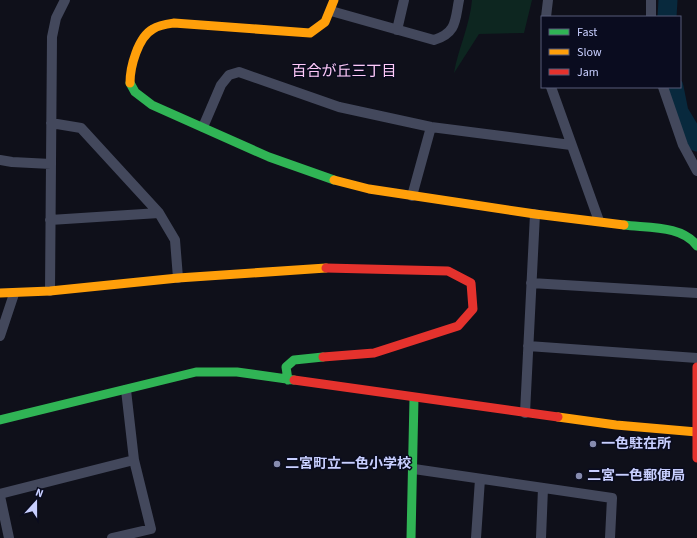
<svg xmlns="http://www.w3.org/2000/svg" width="697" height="538" font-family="'Source Sans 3','Noto Sans JP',sans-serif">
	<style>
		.green { fill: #0d2620 }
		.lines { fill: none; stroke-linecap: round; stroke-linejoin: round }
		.river { stroke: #08293d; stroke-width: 19 }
		.street { stroke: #43485c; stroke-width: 10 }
		.fast { stroke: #30b455; stroke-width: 9 }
		.slow { stroke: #ff9f0a; stroke-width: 9 }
		.jam { stroke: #e5322d; stroke-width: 9 }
		.poi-dot { fill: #878caf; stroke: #0a0c1f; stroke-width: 1.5 }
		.labels { text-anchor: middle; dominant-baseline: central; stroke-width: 3; stroke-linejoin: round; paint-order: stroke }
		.poi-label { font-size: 14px; font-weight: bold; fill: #c8cfff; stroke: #0a0c1f; text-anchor: start }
		.neighbourhood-label { font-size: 15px; fill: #ffcaf9; stroke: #0a0c1f }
	</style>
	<rect width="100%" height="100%" fill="#0f101a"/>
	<path class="green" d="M 472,0 L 532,0 L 524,33 L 479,34 L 454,73 C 458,49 470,25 472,0 Z"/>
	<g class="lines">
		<path class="river" d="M 667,17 L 668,0
			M 674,87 L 679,112 L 697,142"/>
		<path class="street" d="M 331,11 L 434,40 C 457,33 455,20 459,0
			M 546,17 L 548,0
			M 651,17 L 651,0
			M 397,30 L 404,0
			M 551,87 L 599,221
			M 663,87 L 683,145 L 697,171
			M 51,123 L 81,128 L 159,213 L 175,240 L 178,278
			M 203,127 L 221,85 L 229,75 L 239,72 L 339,107 L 431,127 L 571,145
			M 0,160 L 12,162 L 51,164
			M 412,196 L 431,127
			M 50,220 L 159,213
			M 531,283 L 697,293
			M 50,291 L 52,37 L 56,18 L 65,0
			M 0,336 L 14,294
			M 528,346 L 697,358
			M 525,413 L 535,214
			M 414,469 L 612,498 L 610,538
			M 0,494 L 134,460
			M 0,496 L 9,538
			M 112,538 L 151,529 L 134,460 L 126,390
			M 476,538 L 480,479
			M 541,538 L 543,488"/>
		<path class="fast" d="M 130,83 L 135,92 L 152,105 L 269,157 L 334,180
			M 624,225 C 647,228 683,225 697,246
			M 288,380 L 286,367 L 294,360 L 323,357
			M 0,420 L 196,372 L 237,372 L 294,380
			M 411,538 L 414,398"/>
		<path class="slow" d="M 130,83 C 130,67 138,37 153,29 C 159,25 167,24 174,23 L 310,33 L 325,22 L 334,0
			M 334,180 L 369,189 L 535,214 L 624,225
			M 0,293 L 50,291 L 178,278 L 326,268
			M 558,417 L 616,425 L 697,432"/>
		<path class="jam" d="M 323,357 L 374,353 L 458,326 L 473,309 L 471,283 L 448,271 L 326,268
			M 697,367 L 697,458
			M 294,380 L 558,417"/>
	</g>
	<g class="poi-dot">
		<circle cx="593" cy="444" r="4"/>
		<circle cx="277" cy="464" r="4"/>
		<circle cx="579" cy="476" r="4"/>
	</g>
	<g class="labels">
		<g class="poi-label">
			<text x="601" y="444">一色駐在所</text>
			<text x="285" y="464">二宮町立一色小学校</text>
			<text x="587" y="476">二宮一色郵便局</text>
		</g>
		<g class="neighbourhood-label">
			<text x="344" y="71">百合が丘三丁目</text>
		</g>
	</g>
	<rect x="541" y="16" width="140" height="72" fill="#0a0c1f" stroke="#565a79"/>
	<rect x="549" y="29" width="20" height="6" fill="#30b455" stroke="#565a79"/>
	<text x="577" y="36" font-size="12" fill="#c8cfff">Fast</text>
	<rect x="549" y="49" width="20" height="6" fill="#ff9f0a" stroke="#565a79"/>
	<text x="577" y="56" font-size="12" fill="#c8cfff">Slow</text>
	<rect x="549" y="69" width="20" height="6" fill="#e5322d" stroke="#565a79"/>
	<text x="577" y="76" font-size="12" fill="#c8cfff">Jam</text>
	<g transform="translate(36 502) rotate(21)" stroke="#0a0c1f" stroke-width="3" paint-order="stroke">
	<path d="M0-3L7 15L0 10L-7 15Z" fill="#c8cfff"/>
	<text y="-6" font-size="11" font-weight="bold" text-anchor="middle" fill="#c8cfff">N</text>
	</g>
</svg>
